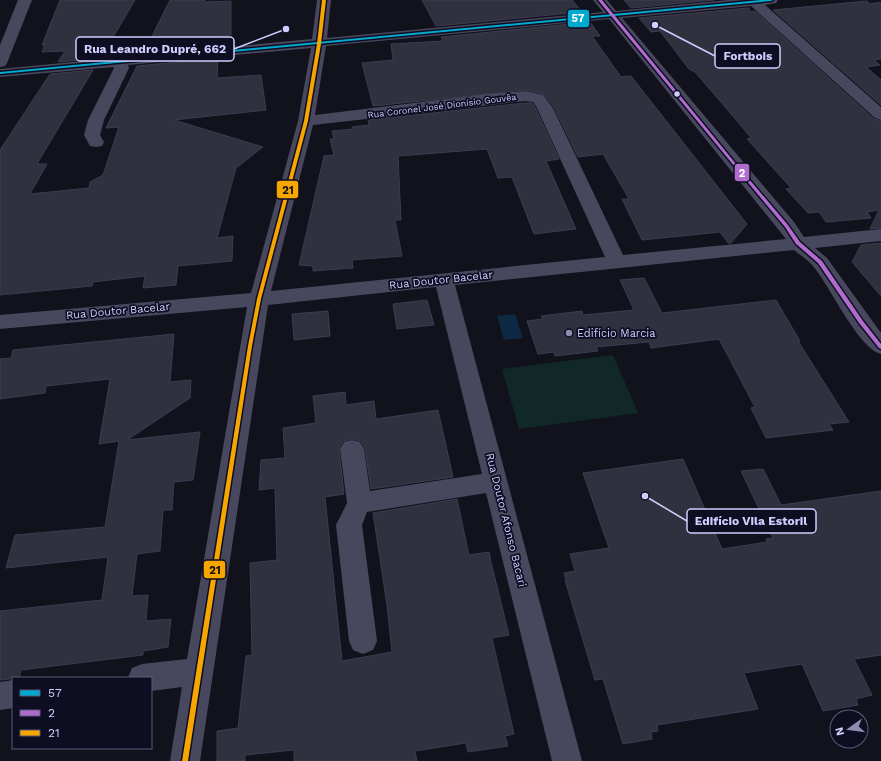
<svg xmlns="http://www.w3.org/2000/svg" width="881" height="761" font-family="'Work Sans',sans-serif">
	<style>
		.green { fill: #102826 }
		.water { fill: #0d2943 }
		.building { fill: #30303f; stroke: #3c3c51 }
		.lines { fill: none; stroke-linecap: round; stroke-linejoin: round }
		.minor { fill: #47485e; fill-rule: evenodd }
		.bus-1-casing { stroke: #0e0d22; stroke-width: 3 }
		.bus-2-casing { stroke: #0e0d22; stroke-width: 3 }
		.bus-3-casing { stroke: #0e0d22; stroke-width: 3 }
		.bus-1 { fill: #00a9ce; fill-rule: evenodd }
		.bus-2 { fill: #b06ccc; fill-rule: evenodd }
		.bus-3 { fill: #f7a600; fill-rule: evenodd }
		.bus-dot { fill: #cecfff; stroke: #0e0d22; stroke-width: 1.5 }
		.poi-dot { fill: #8c8db0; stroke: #0e0d22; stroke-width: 1.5 }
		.labels { text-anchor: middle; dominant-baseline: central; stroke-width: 3.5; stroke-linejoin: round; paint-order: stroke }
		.far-street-label { font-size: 9px; fill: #cecfff; stroke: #0e0d22 }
		.street-label { font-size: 11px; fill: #cecfff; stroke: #0e0d22 }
		.poi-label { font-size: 11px; fill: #cecfff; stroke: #0e0d22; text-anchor: start }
		.leader { fill: none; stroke: #cecfff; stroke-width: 1.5 }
		.callout-dot { fill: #cecfff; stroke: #0e0d22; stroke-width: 1.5 }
		.callout { fill: #0e0d22; stroke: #cecfff; stroke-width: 1.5 }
		.callout-label { font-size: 12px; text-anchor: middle; font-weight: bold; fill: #cecfff }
		.line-badge { stroke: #0e0d22; stroke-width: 1.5 }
		.badge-label { font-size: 11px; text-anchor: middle; font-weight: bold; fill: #fff }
		.pale-badge-label { font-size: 11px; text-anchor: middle; font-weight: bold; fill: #111 }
	</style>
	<rect width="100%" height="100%" fill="#12121d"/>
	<path class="green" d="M 613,355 L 638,413 L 519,429 L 502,369 Z"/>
	<path class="water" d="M 515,314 L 523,338 L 504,340 L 497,316 Z"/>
	<path class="building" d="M 60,0 L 135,0 L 101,58 L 58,62 L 65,51 L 42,52 L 45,44 L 42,45 Z
		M 170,0 L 205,0 L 205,2 L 231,1 L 231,35 L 219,36 L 218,46 L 143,54 Z
		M 422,0 L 572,0 L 582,12 L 436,26 Z
		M 624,0 L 714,0 L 631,8 Z
		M 867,1 L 870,4 L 881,2 L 881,59 L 874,60 L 880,65 L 866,67 L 881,80 L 881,105 L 773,10 Z
		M 749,8 L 750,12 L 755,11 L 874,119 L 881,121 L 881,228 L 870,229 L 879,210 L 867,212 L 871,218 L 826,222 L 819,212 L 808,213 L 786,189 L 791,188 L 747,139 L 751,138 L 743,128 L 695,72 L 689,69 L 660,31 L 651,32 L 639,18 Z
		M 590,22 L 600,36 L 592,36 L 621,77 L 631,76 L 747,224 L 731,243 L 728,243 L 720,232 L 642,240 L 622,199 L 629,199 L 603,154 L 578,157 L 554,107 L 543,94 L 525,90 L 373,106 L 362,63 L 393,60 L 391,44 L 443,41 L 441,37 Z
		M 218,58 L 217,78 L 261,75 L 266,110 L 174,120 L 263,147 L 236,168 L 217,238 L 233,236 L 232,261 L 178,266 L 176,285 L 143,288 L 145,276 L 93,282 L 92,286 L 0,295 L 0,150 L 50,74 L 93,70 L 37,164 L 47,164 L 30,194 L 89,188 L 90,182 L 103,175 L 119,127 L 106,128 L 137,66 Z
		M 525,103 L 532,103 L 536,109 L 559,159 L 546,161 L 576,229 L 534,234 L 512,177 L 498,178 L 487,149 L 398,156 L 401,220 L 395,220 L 402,256 L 352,260 L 353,268 L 313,271 L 313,266 L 299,265 L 324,156 L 334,155 L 330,139 L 334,139 L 332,131 L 353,129 L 352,127 L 369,125 L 368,120 Z
		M 881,243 L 881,296 L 852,262 L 861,245 Z
		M 644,278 L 662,313 L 776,300 L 800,341 L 798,341 L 849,422 L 829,424 L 833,430 L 766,438 L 751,408 L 755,407 L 719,339 L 651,348 L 649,342 L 596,347 L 598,351 L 555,356 L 554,352 L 538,354 L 527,321 L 543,319 L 541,316 L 582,311 L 583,315 L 634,310 L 620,280 Z
		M 427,300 L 434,325 L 397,329 L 393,304 Z
		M 328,311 L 330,336 L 294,340 L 292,314 Z
		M 174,334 L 170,382 L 191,380 L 190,398 L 127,440 L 200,432 L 193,480 L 174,482 L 172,510 L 163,510 L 160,551 L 137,554 L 132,596 L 148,595 L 146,621 L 171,619 L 168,647 L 143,651 L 143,655 L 21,670 L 19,678 L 0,680 L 0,611 L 102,600 L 108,557 L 6,568 L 15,535 L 105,527 L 119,441 L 99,444 L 110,379 L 46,386 L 45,393 L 0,399 L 0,359 L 11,358 L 13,350 Z
		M 345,392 L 346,405 L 374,401 L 376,419 L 438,410 L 453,477 L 371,489 L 365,449 L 361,441 L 352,439 L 343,441 L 339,449 L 344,494 L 325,497 L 342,661 L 392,652 L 387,605 L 373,513 L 457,499 L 469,555 L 489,552 L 491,562 L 509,635 L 492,638 L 514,734 L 505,736 L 508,746 L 468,752 L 466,743 L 415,751 L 417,761 L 294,761 L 294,750 L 245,755 L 245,761 L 217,761 L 217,731 L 238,728 L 246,656 L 252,655 L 250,563 L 277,560 L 275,488 L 259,490 L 261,460 L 285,458 L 283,428 L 316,423 L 313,396 Z
		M 683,459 L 722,549 L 767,542 L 766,539 L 773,538 L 741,471 L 763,469 L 781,505 L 881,491 L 881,655 L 854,659 L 872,695 L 856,699 L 858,705 L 823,711 L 802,664 L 744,673 L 758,709 L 657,725 L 658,731 L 651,732 L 652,739 L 623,744 L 603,679 L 595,680 L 565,580 L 566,580 L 564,573 L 575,571 L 570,554 L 609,548 L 583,473 Z"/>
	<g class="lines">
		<path class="minor" d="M 18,0 L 32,0 L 7,63 L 5,66 L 0,67 L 0,45 Z
			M 317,0 L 331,0 L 327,38 L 603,12 L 593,0 L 607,0 L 616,11 L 729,0 L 778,0 L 776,3 L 765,5 L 881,107 L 881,120 L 875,118 L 751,6 L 622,18 L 794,222 L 804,237 L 881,229 L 881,241 L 815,248 L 827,258 L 881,333 L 881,354 C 858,348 830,286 813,266 C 808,260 800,255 794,250 L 455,285 L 582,761 L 552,761 L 486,493 L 367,512 L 362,525 L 377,641 L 373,650 L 363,654 L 353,650 L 349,641 L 336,525 L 347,503 L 340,449 L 344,442 L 352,440 L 360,442 L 364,449 L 370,491 L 482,474 L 436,287 L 268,305 L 200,761 L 170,761 L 182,687 L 151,691 L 151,678 L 128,678 L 132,668 L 142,664 L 187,659 L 247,307 L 0,329 L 0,315 L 251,293 L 298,121 L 311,48 L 128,65 L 129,68 L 104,120 L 100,135 L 104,142 L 102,146 L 96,147 L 90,146 L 84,135 L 88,120 L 114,68 L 113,67 L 0,77 L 0,69 L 312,39 ZM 609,19 L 786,239 L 623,255 L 553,108 L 543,95 L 525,91 L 488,94 L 315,115 L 326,46 ZM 525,101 L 533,102 L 537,108 L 605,257 L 271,291 L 313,125 Z
			M 13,680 L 13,708 L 0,710 L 0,682 Z"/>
		<defs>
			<path id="bus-1" d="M 761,0 L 773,0 L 771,1 L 0,74 L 0,72 Z"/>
			<path id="bus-2" d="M 598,0 L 602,0 L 732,159 L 788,225 L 800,242 L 822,261 L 863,321 L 881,344 L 881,349 L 879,348 L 859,323 L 818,263 L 796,244 L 785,227 L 730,161 Z"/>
			<path id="bus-3" d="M 322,0 L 326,0 L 321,44 L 308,121 L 261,299 L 252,346 L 188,761 L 182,761 L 248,346 L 257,299 L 304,121 L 317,44 Z"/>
		</defs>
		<use href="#bus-1" class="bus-1-casing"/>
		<use href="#bus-2" class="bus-2-casing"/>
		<use href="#bus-3" class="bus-3-casing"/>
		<use href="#bus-1" class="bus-1"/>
		<use href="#bus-2" class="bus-2"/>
		<use href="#bus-3" class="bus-3"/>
	</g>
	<circle class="bus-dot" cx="677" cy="94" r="3.5"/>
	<circle class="poi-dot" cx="569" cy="333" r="4"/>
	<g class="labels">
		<g class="far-street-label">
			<text transform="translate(442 106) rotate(-7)">Rua Coronel José Dionísio Gouvêa</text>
		</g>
		<g class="street-label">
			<text transform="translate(441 280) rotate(-6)">Rua Doutor Bacelar</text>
			<text transform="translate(118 311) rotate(-5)">Rua Doutor Bacelar</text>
			<text transform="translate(506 520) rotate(76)">Rua Doutor Afonso Bacari</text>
		</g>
		<g class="poi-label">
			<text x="577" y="333">Edifício Marcia</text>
		</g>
	</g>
	<path class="leader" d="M286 29L234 49M655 25L715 56M645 496L687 521"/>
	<g class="callout-dot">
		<circle cx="286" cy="29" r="4"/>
		<circle cx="655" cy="25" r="4"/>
		<circle cx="645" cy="496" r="4"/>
	</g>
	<g class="callout">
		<rect x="76" y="37" width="158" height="24" rx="4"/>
		<rect x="715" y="44" width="65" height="24" rx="4"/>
		<rect x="687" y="509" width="129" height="24" rx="4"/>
	</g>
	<g class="callout-label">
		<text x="155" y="53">Rua Leandro Dupré, 662</text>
		<text x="748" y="60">Fortbois</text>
		<text x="751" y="525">Edifício Vila Estoril</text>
	</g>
	<g class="line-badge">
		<rect x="567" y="9" width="23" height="19" rx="4" fill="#00a9ce"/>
		<rect x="734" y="163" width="16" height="19" rx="4" fill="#b06ccc"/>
		<rect x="276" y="180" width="23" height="19" rx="4" fill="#f7a600"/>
		<rect x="203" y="560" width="23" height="19" rx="4" fill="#f7a600"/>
	</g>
	<g class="badge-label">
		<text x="578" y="22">57</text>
		<text x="742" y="177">2</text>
	</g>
	<g class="pale-badge-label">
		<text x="288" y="194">21</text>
		<text x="215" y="574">21</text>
	</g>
	<rect x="12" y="677" width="140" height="72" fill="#0e0d22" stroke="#5b5b7a"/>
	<rect x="20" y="690" width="20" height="6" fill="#00a9ce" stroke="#5b5b7a"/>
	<text x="48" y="697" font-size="12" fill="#cecfff">57</text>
	<rect x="20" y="710" width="20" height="6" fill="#b06ccc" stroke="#5b5b7a"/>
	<text x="48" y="717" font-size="12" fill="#cecfff">2</text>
	<rect x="20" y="730" width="20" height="6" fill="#f7a600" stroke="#5b5b7a"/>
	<text x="48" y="737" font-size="12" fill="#cecfff">21</text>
	<g transform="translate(849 729) rotate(256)"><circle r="19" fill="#0e0d22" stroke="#5b5b7a"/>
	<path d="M0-3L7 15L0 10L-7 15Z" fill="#8c8db0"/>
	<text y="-6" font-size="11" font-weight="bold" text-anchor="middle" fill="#cecfff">N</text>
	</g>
</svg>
